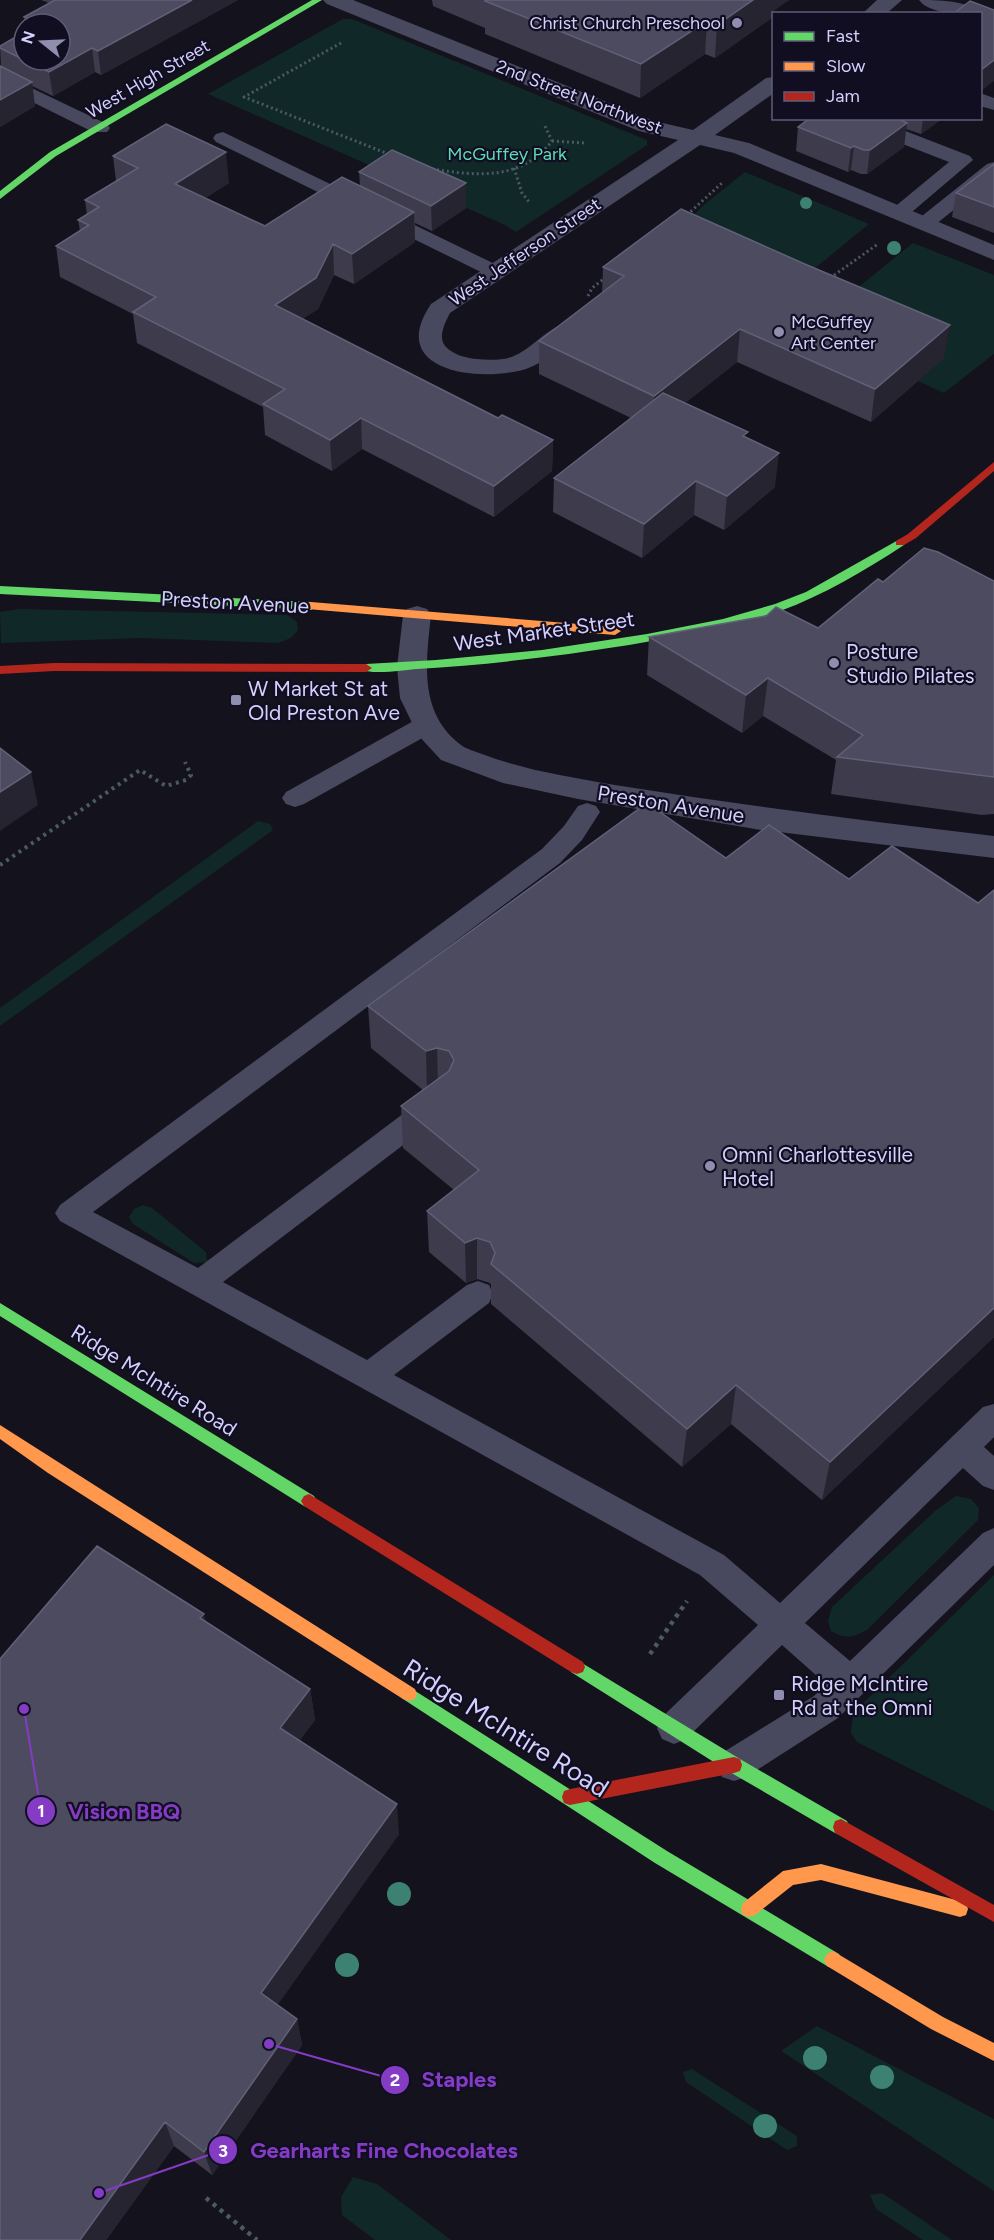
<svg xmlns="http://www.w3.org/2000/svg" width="994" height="2240" font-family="Figtree,sans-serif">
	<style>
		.green { fill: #112828 }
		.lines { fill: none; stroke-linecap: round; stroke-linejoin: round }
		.path-far2 { stroke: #4a5964; stroke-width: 3; stroke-dasharray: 2 3; stroke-linecap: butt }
		.path-far1 { stroke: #4a5964; stroke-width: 4; stroke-dasharray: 3 4.5; stroke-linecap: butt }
		.path { stroke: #4a5964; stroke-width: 4.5; stroke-dasharray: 4 5; stroke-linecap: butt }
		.lane { fill: #48485e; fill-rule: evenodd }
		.street { fill: #48485e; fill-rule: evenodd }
		.fast { fill: #63d668; fill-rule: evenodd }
		.slow { fill: #ff974d; fill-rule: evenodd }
		.jam { fill: #b3261e; fill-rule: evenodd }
		.tree { fill: #3d8172 }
		.wall { fill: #3d3b4c }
		.shaded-wall { fill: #262431 }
		.building { fill: #4d4b5f; stroke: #626078; stroke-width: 1.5 }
		.poi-dot { fill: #908eaf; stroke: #110e22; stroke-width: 2 }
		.labels { text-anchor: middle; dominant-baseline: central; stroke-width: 4.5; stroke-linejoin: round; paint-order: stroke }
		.far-poi-label { font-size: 18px; fill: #d3d0fe; stroke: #110e22; text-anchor: end }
		.far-street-label { font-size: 18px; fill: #d3d0fe; stroke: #110e22 }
		.far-park-label { font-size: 18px; fill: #5edcb7; stroke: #110e22 }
		.street-label { font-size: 21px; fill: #d3d0fe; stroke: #110e22 }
		.poi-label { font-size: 21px; fill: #d3d0fe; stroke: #110e22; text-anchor: start }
		.near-street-label { font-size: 26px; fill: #d3d0fe; stroke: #110e22 }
		.leader { fill: none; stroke: #843cc5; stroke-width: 2 }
		.callout-dot { fill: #843cc5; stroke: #110e22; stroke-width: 2 }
		.mark-label { font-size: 18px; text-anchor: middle; font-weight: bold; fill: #fff }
		.callout-label { font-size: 22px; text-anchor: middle; font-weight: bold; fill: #843cc5; stroke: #110e22; stroke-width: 4.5; stroke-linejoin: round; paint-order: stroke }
	</style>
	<rect width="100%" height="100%" fill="#14121d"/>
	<path class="green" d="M 343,19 L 352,19 L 647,140 L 647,145 L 516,232 L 505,225 L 208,94 Z
		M 745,172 L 869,224 L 787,291 L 672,236 L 705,204 Z
		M 913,243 L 994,275 L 994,354 L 944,393 L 918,381 L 944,358 L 830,310 Z
		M 19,609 L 287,615 L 297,622 L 298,630 L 291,638 L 278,643 L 142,638 L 1,643 L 0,612 Z
		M 258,821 L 270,824 L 273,830 L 0,1026 L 0,1008 Z
		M 143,1205 L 152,1208 L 206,1252 L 207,1262 L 194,1263 L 133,1224 L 129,1217 L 134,1209 Z
		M 956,1496 L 971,1499 L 979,1508 L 978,1520 L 867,1630 C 852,1638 845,1639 831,1631 L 828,1621 L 832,1607 L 935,1511 Z
		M 994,1575 L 994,1811 L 857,1742 L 851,1733 L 853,1713 Z
		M 817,2026 L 994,2119 L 994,2191 L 781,2051 Z
		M 692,2069 L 797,2136 L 797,2146 L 787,2150 L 686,2082 L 683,2072 Z
		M 353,2177 L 377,2184 L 451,2240 L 375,2240 L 342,2215 L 341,2197 Z
		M 882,2193 L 952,2240 L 923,2240 L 876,2209 L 870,2195 Z"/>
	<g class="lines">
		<path class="path-far2" d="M 341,43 L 244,97 L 391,155
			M 552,141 L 585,143
			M 514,168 L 522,193 L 530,203
			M 432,169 C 477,176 521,181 552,141 L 544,124
			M 687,215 L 723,182
			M 830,278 L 878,244
			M 588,296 L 592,288 L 605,278"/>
		<path class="path-far1" d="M 0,865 L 140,770 L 166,786 L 186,780 L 191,775 L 185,762"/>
		<path class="path" d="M 650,1654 L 687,1601
			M 206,2198 L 257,2240"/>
		<path class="lane" d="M 0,73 L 107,124 L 110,128 L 107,132 L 93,132 L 0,86 Z
			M 980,93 L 994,98 L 994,110 L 980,106 Z
			M 844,118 L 872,118 L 970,156 L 973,160 L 906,217 L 892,217 L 889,213 L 892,209 L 949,162 L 846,122 Z
			M 223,132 L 501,267 L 504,271 L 501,275 L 494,277 L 487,275 L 216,142 L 213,138 L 216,134 Z
			M 994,162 L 994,178 L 931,228 L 917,228 L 914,224 L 917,220 L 987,164 Z
			M 426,716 L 435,719 L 438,725 L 435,731 L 304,804 L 295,807 L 286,804 L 282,798 L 286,792 L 417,719 Z
			M 587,803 L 596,806 L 600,812 L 582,840 L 560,863 L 93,1212 L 198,1268 L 424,1098 L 434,1095 L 444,1098 L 448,1106 L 444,1114 L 223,1282 L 367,1360 L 467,1285 L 478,1281 L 489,1285 L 493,1294 L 489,1303 L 394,1375 L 724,1555 L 780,1603 L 983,1407 L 994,1404 L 994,1437 L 984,1447 L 994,1456 L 994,1490 L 983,1486 L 963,1468 L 805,1623 L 850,1661 L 983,1533 L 994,1528 L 994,1565 L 838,1718 L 746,1777 L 734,1781 L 722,1777 L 717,1765 L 722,1753 L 814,1696 L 826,1684 L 782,1645 L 686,1739 L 674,1744 L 662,1739 L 657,1728 L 662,1717 L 758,1625 L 700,1575 L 60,1221 L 55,1213 L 60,1205 L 542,849 L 564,826 L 578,806 Z"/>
		<path class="street" d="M 323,0 L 353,0 L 654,121 L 693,130 L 766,78 L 774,77 L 774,93 L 715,135 L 749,143 L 994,245 L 994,260 L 734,153 L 700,145 L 450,313 C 445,323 437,338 446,347 C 454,355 466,358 476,359 C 489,360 504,361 516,355 C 537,345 556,317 580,323 L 583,328 L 580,333 C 563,346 546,362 526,369 C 480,383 385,372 431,304 L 678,140 L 639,131 L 327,4 Z
			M 877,0 L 902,0 L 886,14 L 862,14 Z
			M 919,0 C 936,0 970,0 980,14 C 963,14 930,15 919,0 Z
			M 417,606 L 427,609 L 431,615 C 426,661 418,713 461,745 C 466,749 475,751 482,754 C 524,770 570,777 615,785 C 741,805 867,821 994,836 L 994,858 L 761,830 L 578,799 L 503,783 L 441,760 L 418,735 L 400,698 L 397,667 L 403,615 L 407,609 Z"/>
		<path class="fast" d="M 312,0 L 322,0 L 56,156 L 0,199 L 0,191 L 50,152 Z
			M 900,539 L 905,543 L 904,545 C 864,571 824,595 780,611 C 731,627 680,636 629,645 C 559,656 488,665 417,669 C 405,670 367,676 360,668 L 366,664 L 436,660 L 542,650 L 647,634 L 723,619 L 775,604 L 806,592 Z
			M 0,586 L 311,602 L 317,606 L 311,610 L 0,594 Z
			M 0,1303 L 314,1496 L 317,1501 L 314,1506 L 309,1508 L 304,1506 L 0,1316 Z
			M 577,1660 L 740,1759 L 847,1821 L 849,1827 L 847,1833 L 841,1835 L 835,1833 L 728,1771 L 571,1672 L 569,1667 L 571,1662 Z
			M 409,1687 L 667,1851 L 839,1954 L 842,1960 L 839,1966 L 833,1969 L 827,1966 L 655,1863 L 403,1699 L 401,1694 L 403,1689 Z"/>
		<path class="slow" d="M 311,602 L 615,627 L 621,631 L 615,635 L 307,609 L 307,603 Z
			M 0,1425 L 415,1689 L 417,1694 L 415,1699 L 409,1701 L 403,1699 L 48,1473 L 0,1439 Z
			M 821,1864 L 960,1901 L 966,1903 L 968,1909 L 966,1915 L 960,1917 L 821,1880 L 793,1885 L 755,1915 L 749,1917 L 743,1915 L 741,1909 L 743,1903 L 783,1871 Z
			M 833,1951 L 943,2017 L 994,2043 L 994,2061 L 931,2029 L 827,1966 L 824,1960 L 827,1954 Z"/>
		<path class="jam" d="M 994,462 L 994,471 L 916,538 L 904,545 L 896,545 L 896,541 L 908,534 Z
			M 54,663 L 366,664 L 372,668 L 366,672 L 54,671 L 0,674 L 0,666 Z
			M 309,1494 L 583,1662 L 585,1667 L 583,1672 L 577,1674 L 571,1672 L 304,1506 L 301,1501 L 304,1496 Z
			M 734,1757 L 740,1759 L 742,1765 L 740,1771 L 734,1773 L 570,1805 L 564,1803 L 562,1797 L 564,1791 L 570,1789 Z
			M 841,1819 L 994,1905 L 994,1922 L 835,1833 L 833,1827 L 835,1821 Z"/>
	</g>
	<g class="tree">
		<circle cx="806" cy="203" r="6"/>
		<circle cx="894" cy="248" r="7"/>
		<circle cx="399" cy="1894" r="12"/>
		<circle cx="347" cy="1965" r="12"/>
		<circle cx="815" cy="2058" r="12"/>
		<circle cx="882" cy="2077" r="12"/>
		<circle cx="765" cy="2126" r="12"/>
	</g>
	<path class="wall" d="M 41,0 L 238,0 L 101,75 L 95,72 L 53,96 L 32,86 L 35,106 L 0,127 L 0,66 L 1,67 L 0,46 L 60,24 L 25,24 L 24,17 L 49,3 Z
		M 432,0 L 789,0 L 773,11 L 773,17 L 715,58 L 705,54 L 640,98 L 485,34 L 485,28 L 433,6 Z
		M 810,118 L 943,118 L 921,134 L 906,129 L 904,147 L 867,174 L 861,174 L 851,170 L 848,172 L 796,151 L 798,127 Z
		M 113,156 L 229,183 L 205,198 L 265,226 L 360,185 L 359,172 L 466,183 L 466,208 L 432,231 L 415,223 L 415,242 L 354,284 L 334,275 L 318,309 L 302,319 L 498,418 L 553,440 L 552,471 L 494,517 L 362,449 L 332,471 L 265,435 L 263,407 L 137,343 L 133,314 L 60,277 L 56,246 L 80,231 L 78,220 L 87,215 L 85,200 L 116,181 Z
		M 994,164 L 994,233 L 952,217 L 956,193 Z
		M 603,267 L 944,358 L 871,422 L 737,362 L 685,403 L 748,438 L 775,487 L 724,530 L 694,515 L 642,558 L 553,512 L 554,478 L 631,418 L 539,374 L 539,341 L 602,293 Z
		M 994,581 L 994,814 L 982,815 L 831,794 L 836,760 L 763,716 L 742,733 L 647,675 L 649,637 L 818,628 L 883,582 Z
		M 726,858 L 849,879 L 978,903 L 994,890 L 994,1337 L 822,1500 L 731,1424 L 682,1467 L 491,1304 L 491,1285 L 490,1283 L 477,1279 L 466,1283 L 429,1252 L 427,1211 L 454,1190 L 403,1148 L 401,1106 L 423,1090 L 371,1048 L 368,1006 Z
		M 206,1622 L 310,1689 L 315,1720 L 299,1741 L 399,1834 L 277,2005 L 297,2019 L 302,2045 L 212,2175 L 174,2146 L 106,2240 L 0,2240 Z"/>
	<path class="shaded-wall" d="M 192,0 L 238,0 L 101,75 L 98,51 Z
		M 753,0 L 789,0 L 773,11 L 773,17 L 715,58 L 717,25 Z
		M 707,21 L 705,54 L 640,98 L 641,64 Z
		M 92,48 L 95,72 L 53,96 L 49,72 Z
		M 994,60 L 994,81 L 981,91 L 981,70 Z
		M 32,82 L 35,106 L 0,127 L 0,100 Z
		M 923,118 L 943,118 L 921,134 Z
		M 907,123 L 904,147 L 867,174 L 870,150 Z
		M 854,146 L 851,170 L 848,172 L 851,148 Z
		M 226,152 L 229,183 L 179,214 L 175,184 Z
		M 466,183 L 466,208 L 432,231 L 431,206 Z
		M 414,212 L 415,242 L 354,284 L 352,254 Z
		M 333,244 L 334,275 L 318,309 L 277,336 L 275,305 Z
		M 950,325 L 944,358 L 871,422 L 875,389 Z
		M 740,329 L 737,362 L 652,429 L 654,396 Z
		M 361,418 L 362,449 L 332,471 L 330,440 Z
		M 553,440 L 552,471 L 494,517 L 494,486 Z
		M 779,453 L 775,487 L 724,530 L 727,496 Z
		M 696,481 L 694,515 L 642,558 L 644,524 Z
		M 768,678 L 763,716 L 742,733 L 746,695 Z
		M 31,772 L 38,805 L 0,831 L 0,792 Z
		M 437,1048 L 438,1090 L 427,1093 L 426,1051 Z
		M 477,1238 L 477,1279 L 466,1283 L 465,1243 Z
		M 994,1308 L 994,1337 L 822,1500 L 830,1462 Z
		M 736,1385 L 731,1424 L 682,1467 L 687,1429 Z
		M 204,1614 L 211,1646 L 200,1618 Z
		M 310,1689 L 315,1720 L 286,1759 L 280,1728 Z
		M 397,1804 L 399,1834 L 267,2020 L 261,1993 Z
		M 297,2019 L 302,2045 L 212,2175 L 204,2152 Z
		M 165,2122 L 174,2146 L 106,2240 L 80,2240 Z"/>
	<path class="building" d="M 55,0 L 192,0 L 98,51 L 92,48 L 49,72 L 25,60 L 60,60 L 60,24 L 33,24 L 31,23 L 34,21 L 24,17 Z
		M 487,0 L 753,0 L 717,25 L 707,21 L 641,64 L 485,1 Z
		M 970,1 L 994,10 L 994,60 L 981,70 L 981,14 L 953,14 Z
		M 24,32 L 24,60 L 0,48 L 0,46 Z
		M 0,66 L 32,82 L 0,100 Z
		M 810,118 L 896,118 L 907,123 L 870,150 L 864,150 L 854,146 L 851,148 L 798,127 Z
		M 166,124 L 226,152 L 175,184 L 265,226 L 342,177 L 414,212 L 352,254 L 333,244 L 316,278 L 275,305 L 498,418 L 502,415 L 553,440 L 494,486 L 361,418 L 330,440 L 263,404 L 285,389 L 133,312 L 156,297 L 56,246 L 89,225 L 78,220 L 99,207 L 85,200 L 138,168 L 113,156 Z
		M 392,150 L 466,183 L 431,206 L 359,172 Z
		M 994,164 L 994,207 L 956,193 Z
		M 681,209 L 807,265 L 950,325 L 875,389 L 740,329 L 654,396 L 539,341 L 624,276 L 603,267 Z
		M 663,393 L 748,432 L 743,436 L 779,453 L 727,496 L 696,481 L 644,524 L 554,478 Z
		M 924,548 L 938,552 L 994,581 L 994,777 L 837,757 L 863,735 L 768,678 L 746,695 L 649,637 L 766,616 L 776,607 L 818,628 L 878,579 L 883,582 Z
		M 0,748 L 31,772 L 0,792 Z
		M 647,803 L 726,858 L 769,825 L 849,879 L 892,846 L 978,903 L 994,890 L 994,1308 L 830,1462 L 736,1385 L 687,1429 L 491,1264 L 495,1253 L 490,1242 L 477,1238 L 465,1243 L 427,1211 L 479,1170 L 401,1106 L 449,1071 L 454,1060 L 449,1051 L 437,1048 L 426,1051 L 368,1006 Z
		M 97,1546 L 204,1614 L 200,1618 L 310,1689 L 280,1728 L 397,1804 L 261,1993 L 297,2019 L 204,2152 L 165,2122 L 80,2240 L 0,2240 L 0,1659 Z"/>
	<g class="poi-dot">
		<circle cx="737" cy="23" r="6"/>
		<circle cx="779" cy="332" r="6"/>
		<circle cx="834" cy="663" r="6"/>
		<rect x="230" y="694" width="12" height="12" rx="3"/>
		<circle cx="710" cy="1166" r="6"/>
		<rect x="773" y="1689" width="12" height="12" rx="3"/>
	</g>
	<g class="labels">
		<g class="far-poi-label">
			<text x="725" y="23">Christ Church Preschool</text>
			<text x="791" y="322" text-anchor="start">McGuffey<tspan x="791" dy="21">Art Center</tspan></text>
		</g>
		<g class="far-street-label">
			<text transform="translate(148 79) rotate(-30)">West High Street</text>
			<text transform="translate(579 97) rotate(21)">2nd Street Northwest</text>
			<text transform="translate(525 252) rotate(-34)">West Jefferson Street</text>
		</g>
		<g class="far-park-label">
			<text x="507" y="154">McGuffey Park</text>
		</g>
		<g class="street-label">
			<text transform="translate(235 602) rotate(3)">Preston Avenue</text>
			<text transform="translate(544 631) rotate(-8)">West Market Street</text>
			<text transform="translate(671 804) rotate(9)">Preston Avenue</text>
			<text transform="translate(154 1380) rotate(32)">Ridge McIntire Road</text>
		</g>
		<g class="poi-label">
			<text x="846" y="651">Posture<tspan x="846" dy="24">Studio Pilates</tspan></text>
			<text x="248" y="688">W Market St at<tspan x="248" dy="24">Old Preston Ave</tspan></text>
			<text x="722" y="1154">Omni Charlottesville<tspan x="722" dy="24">Hotel</tspan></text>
			<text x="791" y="1683">Ridge McIntire<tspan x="791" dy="24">Rd at the Omni</tspan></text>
		</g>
		<g class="near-street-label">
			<text transform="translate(506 1728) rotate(32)">Ridge McIntire Road</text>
		</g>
	</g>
	<path class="leader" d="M24 1709L41 1811M269 2044L395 2080M99 2193L223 2150"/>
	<g class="callout-dot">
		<circle cx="24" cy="1709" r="6"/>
		<circle cx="269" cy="2044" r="6"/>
		<circle cx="99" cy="2193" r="6"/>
		<circle cx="41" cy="1811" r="15"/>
		<circle cx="395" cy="2080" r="15"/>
		<circle cx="223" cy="2150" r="15"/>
	</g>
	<g class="mark-label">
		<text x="41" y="1817">1</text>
		<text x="395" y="2086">2</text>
		<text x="223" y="2157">3</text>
	</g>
	<g class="callout-label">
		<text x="124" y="1819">Vision BBQ</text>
		<text x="459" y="2087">Staples</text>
		<text x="384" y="2158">Gearharts Fine Chocolates</text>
	</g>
	<rect x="772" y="12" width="210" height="108" fill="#110e22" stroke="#5f5c7a" stroke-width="1.5"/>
	<rect x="784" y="32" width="30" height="9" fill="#63d668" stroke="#5f5c7a" stroke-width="1.5"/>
	<text x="826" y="42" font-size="18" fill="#d3d0fe">Fast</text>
	<rect x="784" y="62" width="30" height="9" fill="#ff974d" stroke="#5f5c7a" stroke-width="1.5"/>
	<text x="826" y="72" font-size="18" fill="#d3d0fe">Slow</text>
	<rect x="784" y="92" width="30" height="9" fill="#b3261e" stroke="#5f5c7a" stroke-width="1.5"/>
	<text x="826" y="102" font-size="18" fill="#d3d0fe">Jam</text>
	<g transform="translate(42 42) rotate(288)"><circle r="28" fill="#110e22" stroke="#5f5c7a" stroke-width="1.5"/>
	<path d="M0-4.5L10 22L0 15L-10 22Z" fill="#908eaf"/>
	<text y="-9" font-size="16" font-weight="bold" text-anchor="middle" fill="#d3d0fe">N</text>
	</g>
</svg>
